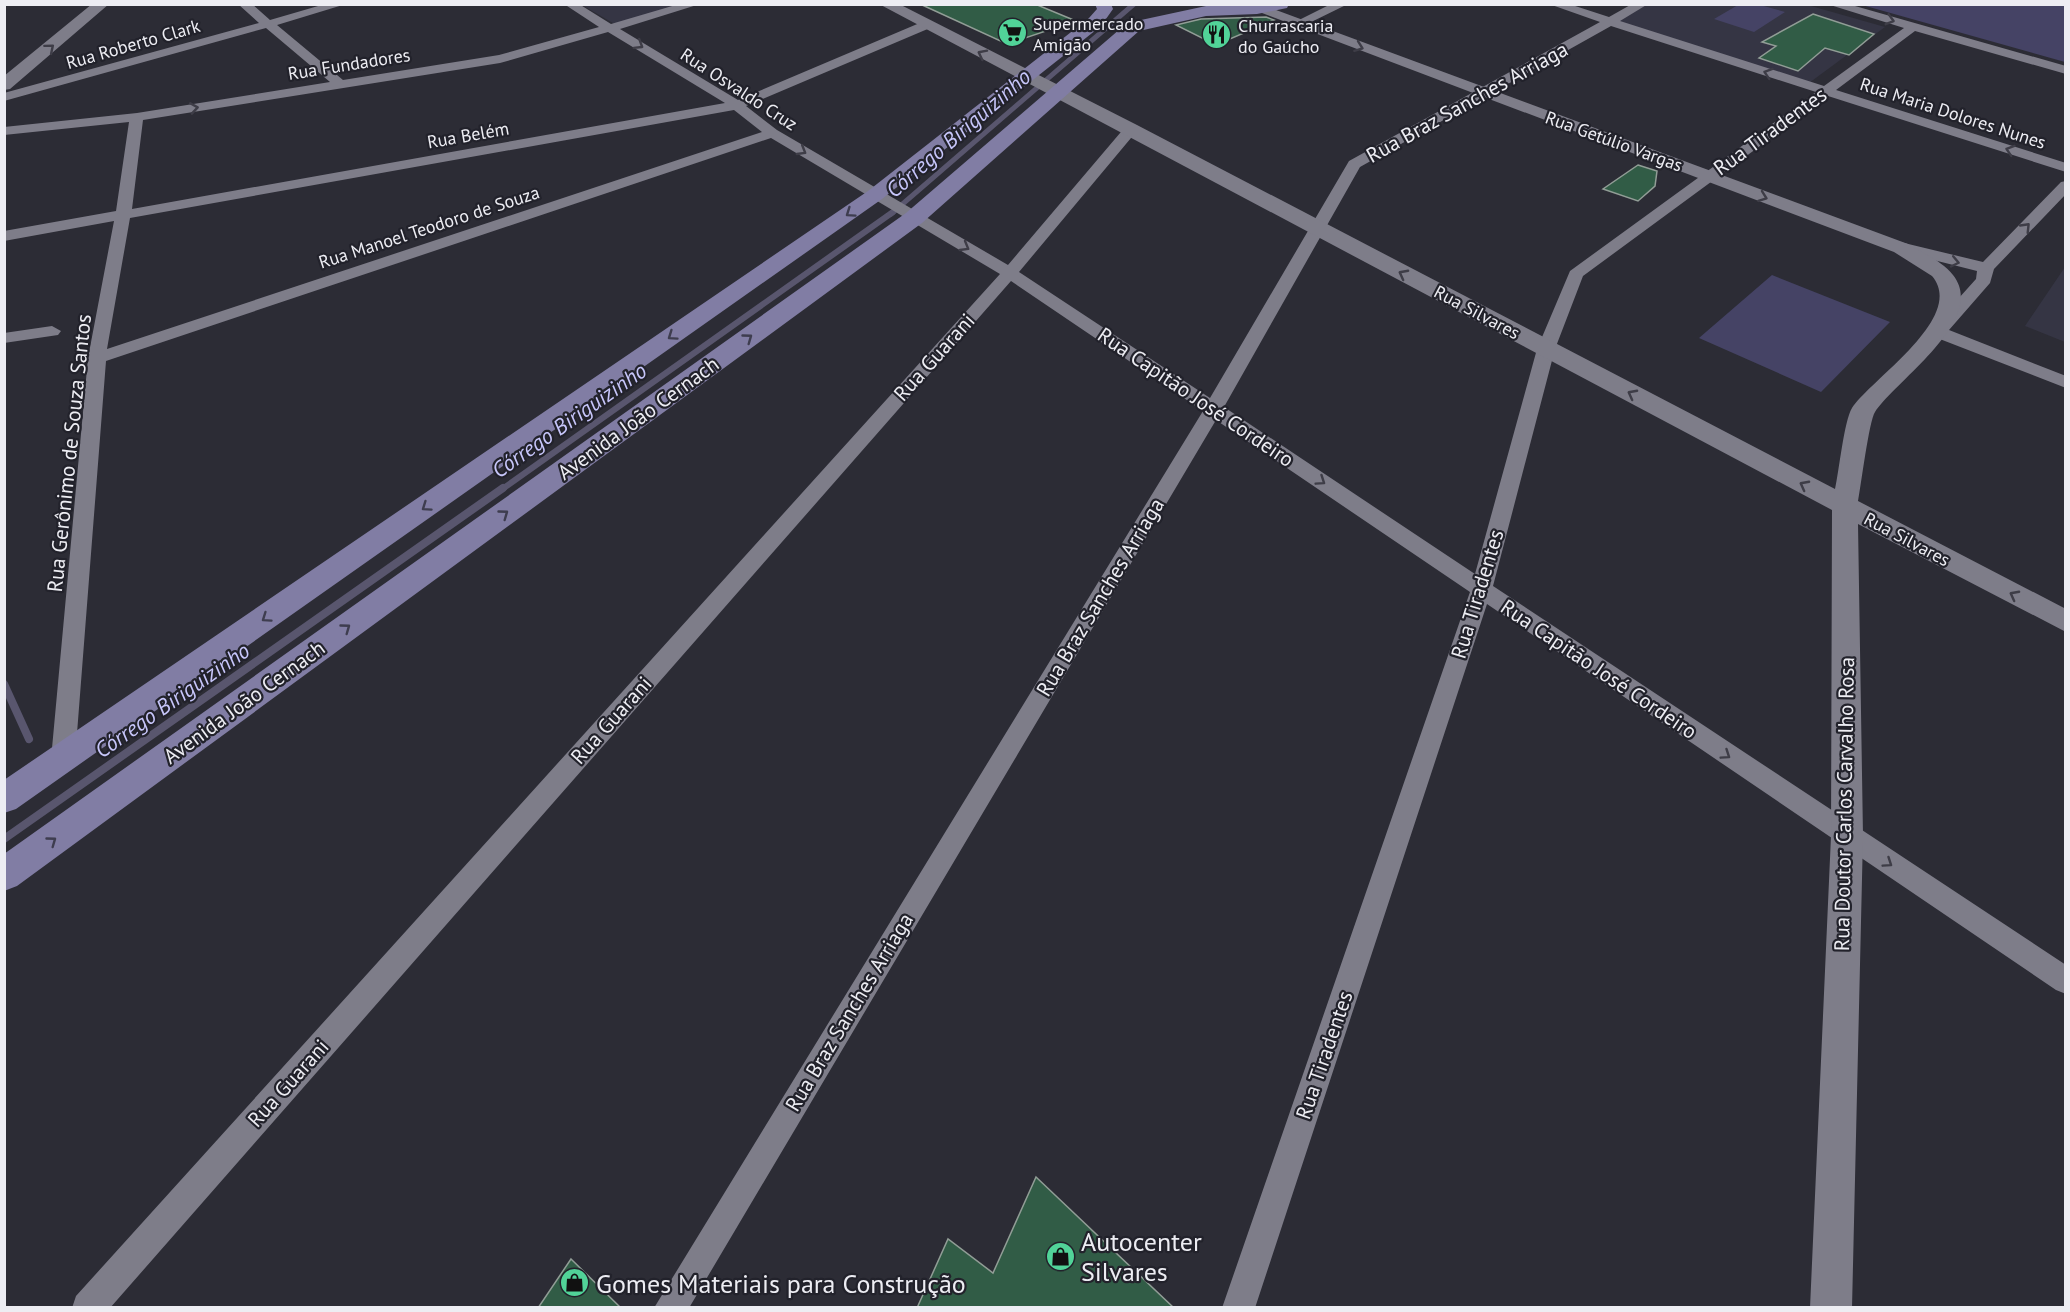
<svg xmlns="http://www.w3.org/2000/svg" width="2070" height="1312" font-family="'PT Sans',sans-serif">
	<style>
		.built { fill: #353544 }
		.green { fill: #454365 }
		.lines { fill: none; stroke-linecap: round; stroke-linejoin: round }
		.stream-far2 { stroke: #59566e; stroke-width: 5 }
		.stream-far1 { stroke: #59566e; stroke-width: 6 }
		.stream { stroke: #59566e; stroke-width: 8 }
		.building { fill: #315c46; stroke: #919d96; stroke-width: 1.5 }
		.minor { fill: #7e7d89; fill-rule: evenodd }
		.tertiary { fill: #7e7d89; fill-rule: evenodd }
		.secondary { fill: #817da4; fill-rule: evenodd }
		.oneway { stroke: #3e3d47 }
		.oneway2 { stroke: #3e3d4f }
		.labels { text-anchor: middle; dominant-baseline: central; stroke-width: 4.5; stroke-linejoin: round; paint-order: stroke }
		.far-poi-label { font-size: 18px; fill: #ededf3; stroke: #22222b; text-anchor: start }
		.far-street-label { font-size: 18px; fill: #ededf3; stroke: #22222b }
		.street-label { font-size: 21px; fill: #ededf3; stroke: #22222b }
		.water-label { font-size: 22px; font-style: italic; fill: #c7c6fa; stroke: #22222b }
		.near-poi-label { font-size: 26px; fill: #ededf3; stroke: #22222b; text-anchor: start }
	</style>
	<rect width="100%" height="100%" fill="#2c2c35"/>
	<path class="built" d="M 1804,4 L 1885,27 L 1809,83 L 1608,21 L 1640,5 Z
		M 582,5 L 687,5 L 618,26 Z
		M 2065,267 L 2065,342 L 2025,326 Z"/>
	<path class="green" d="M 1738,5 L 1760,5 L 1785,12 L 1754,32 L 1714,19 Z
		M 1862,5 L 2065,5 L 2065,62 Z
		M 1772,275 L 1890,322 L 1821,392 L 1699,338 Z"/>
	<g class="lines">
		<path class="stream-far2" d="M 891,214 L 1134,4"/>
		<path class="stream-far1" d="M 501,490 L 893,212"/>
		<path class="stream" d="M 4,684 L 29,739
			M 4,839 L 503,488"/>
	</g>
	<path class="building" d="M 920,4 L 1035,4 L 1076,21 L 1007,44 Z
		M 1813,14 L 1874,34 L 1849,55 L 1825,48 L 1798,71 L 1759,58 L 1776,46 L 1762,42 Z
		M 1266,17 L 1274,20 L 1216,45 L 1176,25 L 1201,19 Z
		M 1638,165 L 1657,171 L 1655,186 L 1638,201 L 1603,189 Z
		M 1036,1177 L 1174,1308 L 917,1308 L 948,1239 L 993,1273 Z
		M 571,1259 L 621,1308 L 538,1308 Z"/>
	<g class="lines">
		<path class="minor" d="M 238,4 L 252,4 L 270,20 L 325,4 L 346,4 L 277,25 L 343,80 L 499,55 L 599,27 L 564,4 L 579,4 L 611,24 L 679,4 L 700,4 L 620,29 L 738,100 L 922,22 L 930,22 L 930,28 L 746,106 L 777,130 L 1008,265 L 1126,126 L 1136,126 L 1136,132 L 1019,272 L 1210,398 L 1349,161 L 1600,22 L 1549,4 L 1569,4 L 1609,17 L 1632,4 L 1648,4 L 1620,21 L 1824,86 L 1904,28 L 1827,4 L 1848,4 L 2066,66 L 2066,74 L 1915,31 L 1836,90 L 2066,163 L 2066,172 L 1828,96 L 1583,276 L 1555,349 L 1493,586 L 2066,965 L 2066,994 L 2056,990 L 1487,604 L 1255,1308 L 1222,1308 L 1470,592 L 1216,420 L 689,1308 L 654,1308 L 1203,411 L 1011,281 L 110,1308 L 72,1308 L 76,1296 L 1000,274 L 771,138 L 106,361 L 75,759 L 72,766 L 63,769 L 54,766 L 51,759 L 88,358 L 114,221 L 4,241 L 4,231 L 116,211 L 129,122 L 4,135 L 4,127 L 137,113 L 330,82 L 266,28 L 4,101 L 4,93 L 259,23 ZM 1611,26 L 1816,92 L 1570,271 L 1537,349 L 1475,574 L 1224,407 L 1360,167 ZM 608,32 L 725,103 L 132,209 L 143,120 L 500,63 ZM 734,110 L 762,132 L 107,349 L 130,218 Z
			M 1331,4 L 1348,4 L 1301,27 L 1291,24 Z
			M 2066,181 L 2066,194 L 1994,269 L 1990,283 L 1949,330 L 2066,376 L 2066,388 L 1932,336 L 1929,332 L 1932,328 L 1976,279 L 1977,271 L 1894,250 L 1892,247 L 1900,242 L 1983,262 L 2061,182 Z
			M 52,326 L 61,331 L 58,335 L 4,343 L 4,333 Z"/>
		<path class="tertiary" d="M 92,4 L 109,4 L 10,89 L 4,90 L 4,76 Z
			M 879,4 L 899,4 L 1137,125 L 1835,489 C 1839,472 1844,421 1852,408 C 1871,379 1967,317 1932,276 L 1894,252 L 1238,4 L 1260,4 L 1908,244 C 1923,253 1942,261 1953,275 C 1988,319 1895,381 1875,412 C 1869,421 1861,486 1858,501 L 2066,609 L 2066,632 L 1858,524 L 1863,836 L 1852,1308 L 1810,1308 L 1831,836 L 1832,510 Z"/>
		<path class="secondary" d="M 1095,4 L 1111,4 L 1113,9 L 1101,26 L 882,199 L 16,809 L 4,813 L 4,780 L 868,191 L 1089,18 L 1097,9 Z
			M 1289,4 L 1287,8 L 1257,14 L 1206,16 L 1139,31 L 922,223 L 17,886 L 4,891 L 4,854 L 906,213 L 1127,23 L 1206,6 Z"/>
	</g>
	<defs><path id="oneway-chevron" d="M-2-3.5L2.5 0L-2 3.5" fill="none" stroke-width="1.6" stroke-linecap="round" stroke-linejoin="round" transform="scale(1.5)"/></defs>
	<g class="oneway">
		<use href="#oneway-chevron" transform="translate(1890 20) rotate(16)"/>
		<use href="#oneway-chevron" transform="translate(639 45) rotate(32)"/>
		<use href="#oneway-chevron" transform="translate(1359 47) rotate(20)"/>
		<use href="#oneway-chevron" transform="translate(50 48) rotate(-40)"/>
		<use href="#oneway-chevron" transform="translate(982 54) rotate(-153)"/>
		<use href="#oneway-chevron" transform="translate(1768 73) rotate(-162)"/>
		<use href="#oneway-chevron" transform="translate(194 108) rotate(-9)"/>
		<use href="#oneway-chevron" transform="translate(2010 150) rotate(-162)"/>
		<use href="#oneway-chevron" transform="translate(802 151) rotate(31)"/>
		<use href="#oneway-chevron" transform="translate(1763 197) rotate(20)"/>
		<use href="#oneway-chevron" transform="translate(2026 227) rotate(-46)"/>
		<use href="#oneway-chevron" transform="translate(965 247) rotate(30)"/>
		<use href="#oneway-chevron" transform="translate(1955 262) rotate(12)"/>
		<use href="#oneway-chevron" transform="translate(1403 274) rotate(-152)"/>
		<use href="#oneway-chevron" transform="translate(1632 394) rotate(-152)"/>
		<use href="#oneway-chevron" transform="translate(1321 481) rotate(34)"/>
		<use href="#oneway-chevron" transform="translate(1804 485) rotate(-152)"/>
		<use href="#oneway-chevron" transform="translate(2014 595) rotate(-152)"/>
		<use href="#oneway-chevron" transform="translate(1726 755) rotate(34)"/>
		<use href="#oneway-chevron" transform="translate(1888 863) rotate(34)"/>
	</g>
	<g class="oneway2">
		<use href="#oneway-chevron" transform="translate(850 213) rotate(145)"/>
		<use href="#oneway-chevron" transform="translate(672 336) rotate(145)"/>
		<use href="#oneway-chevron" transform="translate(748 338) rotate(-36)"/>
		<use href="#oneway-chevron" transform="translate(426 507) rotate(145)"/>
		<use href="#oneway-chevron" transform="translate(504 514) rotate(-36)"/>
		<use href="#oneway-chevron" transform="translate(266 618) rotate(145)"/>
		<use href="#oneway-chevron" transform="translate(346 628) rotate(-36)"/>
		<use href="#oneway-chevron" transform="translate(52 841) rotate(-36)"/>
	</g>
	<defs>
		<symbol id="supermarket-disc" viewBox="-11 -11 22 22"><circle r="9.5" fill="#51d398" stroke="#22222b"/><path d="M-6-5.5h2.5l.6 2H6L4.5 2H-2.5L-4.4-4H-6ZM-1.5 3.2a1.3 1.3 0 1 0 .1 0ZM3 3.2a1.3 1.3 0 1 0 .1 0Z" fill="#111"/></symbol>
		<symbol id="restaurant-disc" viewBox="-11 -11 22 22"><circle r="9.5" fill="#51d398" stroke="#22222b"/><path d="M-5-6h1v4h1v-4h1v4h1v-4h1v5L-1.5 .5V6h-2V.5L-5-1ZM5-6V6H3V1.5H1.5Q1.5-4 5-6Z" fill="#111"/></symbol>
		<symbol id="shop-disc" viewBox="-11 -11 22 22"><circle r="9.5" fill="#51d398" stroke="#22222b"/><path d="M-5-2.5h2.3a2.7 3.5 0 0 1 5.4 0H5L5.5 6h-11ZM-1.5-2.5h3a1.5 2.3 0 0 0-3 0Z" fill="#111"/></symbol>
	</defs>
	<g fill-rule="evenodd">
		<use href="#supermarket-disc" x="996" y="16" width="33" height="33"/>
		<use href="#restaurant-disc" x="1200" y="18" width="33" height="33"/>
		<use href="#shop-disc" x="1044" y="1240" width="33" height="33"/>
		<use href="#shop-disc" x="558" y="1266" width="33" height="33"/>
	</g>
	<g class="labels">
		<g class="far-poi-label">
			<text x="1033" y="23">Supermercado<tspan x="1033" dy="21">Amigão</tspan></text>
			<text x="1238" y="25">Churrascaria<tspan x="1238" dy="21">do Gaúcho</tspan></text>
		</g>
		<g class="far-street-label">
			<text transform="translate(133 44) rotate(-16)">Rua Roberto Clark</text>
			<text transform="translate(349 64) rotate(-9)">Rua Fundadores</text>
			<text transform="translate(739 89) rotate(33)">Rua Osvaldo Cruz</text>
			<text transform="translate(1953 113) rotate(18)">Rua Maria Dolores Nunes</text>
			<text transform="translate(468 135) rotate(-10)">Rua Belém</text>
			<text transform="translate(1614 141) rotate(20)">Rua Getúlio Vargas</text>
			<text transform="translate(429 227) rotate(-18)">Rua Manoel Teodoro de Souza</text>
			<text transform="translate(1477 312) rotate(28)">Rua Silvares</text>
			<text transform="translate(1907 539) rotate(28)">Rua Silvares</text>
		</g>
		<g class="street-label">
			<text transform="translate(1467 102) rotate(-29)">Rua Braz Sanches Arriaga</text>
			<text transform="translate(1770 131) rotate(-36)">Rua Tiradentes</text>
			<text transform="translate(934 357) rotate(-48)">Rua Guarani</text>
			<text transform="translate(1196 397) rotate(34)">Rua Capitão José Cordeiro</text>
			<text transform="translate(638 418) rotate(-36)">Avenida João Cernach</text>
			<text transform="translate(69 453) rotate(-84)">Rua Gerônimo de Souza Santos</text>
			<text transform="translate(1477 594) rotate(-73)">Rua Tiradentes</text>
			<text transform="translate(1100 597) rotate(-59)">Rua Braz Sanches Arriaga</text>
			<text transform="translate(1599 669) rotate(34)">Rua Capitão José Cordeiro</text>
			<text transform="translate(244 702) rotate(-36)">Avenida João Cernach</text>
			<text transform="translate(611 720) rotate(-48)">Rua Guarani</text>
			<text transform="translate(1844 804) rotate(-89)">Rua Doutor Carlos Carvalho Rosa</text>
			<text transform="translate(849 1012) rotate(-59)">Rua Braz Sanches Arriaga</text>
			<text transform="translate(1324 1055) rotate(-71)">Rua Tiradentes</text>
			<text transform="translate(288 1083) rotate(-48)">Rua Guarani</text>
		</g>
		<g class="water-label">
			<text transform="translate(958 133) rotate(-41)">Córrego Biriguizinho</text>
			<text transform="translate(569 420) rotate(-35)">Córrego Biriguizinho</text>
			<text transform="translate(172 700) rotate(-35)">Córrego Biriguizinho</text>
		</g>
		<g class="near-poi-label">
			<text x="1081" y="1241">Autocenter<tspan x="1081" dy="30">Silvares</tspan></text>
			<text x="596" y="1283">Gomes Materiais para Construção</text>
		</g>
	</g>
	<rect width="2070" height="1312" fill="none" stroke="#ededf3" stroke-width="12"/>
</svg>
